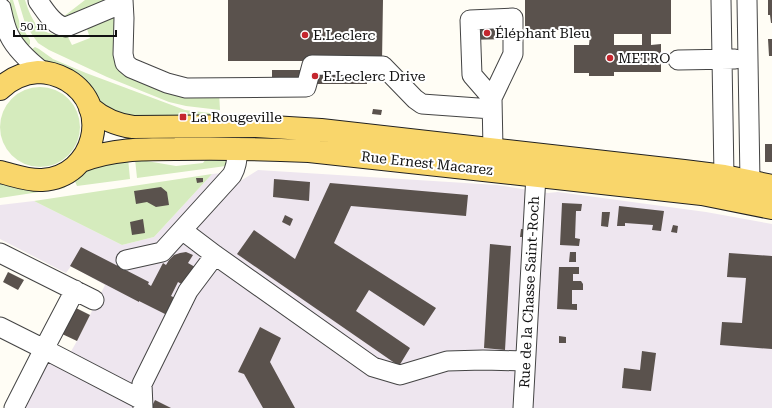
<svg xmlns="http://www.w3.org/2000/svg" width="772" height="408" font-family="'Roboto Serif',serif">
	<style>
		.industrial { fill: #eee6ef }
		.green { fill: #d5ebbd }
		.building { fill: #5a524d; fill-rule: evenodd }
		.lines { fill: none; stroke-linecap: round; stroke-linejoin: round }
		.minor-casing { stroke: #444; stroke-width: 21 }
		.major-casing { stroke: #222; stroke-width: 24 }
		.minor { stroke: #fff; stroke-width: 19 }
		.major { stroke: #f9d66b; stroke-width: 22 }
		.poi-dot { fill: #c4262e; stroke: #fff; stroke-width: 1.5 }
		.labels { text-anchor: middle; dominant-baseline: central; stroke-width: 4; stroke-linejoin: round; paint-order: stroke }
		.poi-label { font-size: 14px; fill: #111; stroke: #fff; text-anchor: start }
		.street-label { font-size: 14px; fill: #111; stroke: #fff }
	</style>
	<rect width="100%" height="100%" fill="#fffdf5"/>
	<path class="industrial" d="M 258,170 L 497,185 L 548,193 L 558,192 L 706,212 L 772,224 L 772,408 L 19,408 L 44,363 L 52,362 L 62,367 L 77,341 L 105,285 L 71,266 L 66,273 L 0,239 L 0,205 L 34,201 L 122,245 L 154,237 L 212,174 L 222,173 L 231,187 Z"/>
	<path class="green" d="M 10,0 L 13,0 L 20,24 L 30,40 L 30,44 L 25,49 L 9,12 Z
		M 18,0 L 25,0 C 33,24 39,36 67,35 L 72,45 L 90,38 L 86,26 L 115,15 L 116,58 L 219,92 L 220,110 L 186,106 L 169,102 L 107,77 L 49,50 L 38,43 L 31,33 L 25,23 Z
		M 85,0 L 108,0 L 69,19 L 63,17 Z
		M 35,47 L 39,49 L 53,59 L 86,73 L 185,110 L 218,114 L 213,116 L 151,120 L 104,111 L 42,61 L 28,52 Z
		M0 127a40 40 0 1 1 80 0a40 40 0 1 1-80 0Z
		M 221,154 L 226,160 L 228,164 L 226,166 L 137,178 L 135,159 L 176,166 L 203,163 L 206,159 Z
		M 128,158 L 130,179 L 77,186 L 74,179 L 84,169 Z
		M 212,174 L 154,237 L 122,245 L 34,201 Z
		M 0,177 L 62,184 L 65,188 L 0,198 Z"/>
	<path class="building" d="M 228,0 L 383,0 L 382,61 L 228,61 Z
		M 525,0 L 671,0 L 671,34 L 651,34 L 651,45 L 661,44 L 661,72 L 614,72 L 614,76 L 589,76 L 589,73 L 574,73 L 574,45 L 589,45 L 590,35 L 562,35 L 561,30 L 525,30 ZM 614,34 L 642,34 L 642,45 L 614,45 Z
		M 768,0 L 772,0 L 772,23 L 771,23 L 770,15 L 768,15 Z
		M 510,26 L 510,39 L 464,40 L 463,27 Z
		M 768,39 L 772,39 L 772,56 L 769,56 Z
		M 272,70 L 367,70 L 367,84 L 272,84 Z
		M 373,109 L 382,110 L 381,115 L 372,114 Z
		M 765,144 L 772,144 L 772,162 L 765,162 Z
		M 196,178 L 203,178 L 203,182 L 197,183 Z
		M 274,179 L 310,182 L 309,201 L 273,197 Z
		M 330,183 L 468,195 L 466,216 L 351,206 L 334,243 L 436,308 L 424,326 L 369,290 L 356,311 L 410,348 L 399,366 L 237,254 L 254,230 L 295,259 Z
		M 161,187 L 167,192 L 169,205 L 156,207 L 147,202 L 136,204 L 134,191 Z
		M 562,203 L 582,204 L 581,211 L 576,211 L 575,238 L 580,239 L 579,246 L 560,245 Z
		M 619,206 L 664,211 L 661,231 L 652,230 L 653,225 L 625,223 L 625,226 L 617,226 Z
		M 602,212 L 610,212 L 608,227 L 601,226 Z
		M 285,215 L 293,219 L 290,226 L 282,222 Z
		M 143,219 L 145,233 L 132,235 L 130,222 Z
		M 673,225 L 678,226 L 677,233 L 671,232 Z
		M 521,229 L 526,229 L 525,237 L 520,237 Z
		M 490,244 L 511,246 L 505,350 L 484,348 Z
		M 81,247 L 149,282 L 148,284 L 151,286 L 163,263 L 166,265 L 169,260 L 174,255 L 180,253 L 186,252 L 193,255 L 188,263 L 195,267 L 185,286 L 178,282 L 171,296 L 175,298 L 167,315 L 139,301 L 139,302 L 70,266 Z
		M 570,252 L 576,252 L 576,262 L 569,262 Z
		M 729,253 L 772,256 L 772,349 L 720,345 L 722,322 L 742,323 L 746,278 L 727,277 Z
		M 559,267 L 579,267 L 579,274 L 573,274 L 573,281 L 581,281 L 583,284 L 583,290 L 572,290 L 572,304 L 577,304 L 577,310 L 557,309 Z
		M 8,272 L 24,280 L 18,290 L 3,282 Z
		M 74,307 L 90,315 L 77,341 L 60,333 Z
		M 260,327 L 281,338 L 270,362 L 295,408 L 263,408 L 244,374 L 238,372 Z
		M 559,336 L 566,337 L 566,343 L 559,343 Z
		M 642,351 L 656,353 L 651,391 L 622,388 L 624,368 L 640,370 Z
		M 155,400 L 171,408 L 151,408 Z"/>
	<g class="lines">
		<defs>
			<path id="minor" d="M 39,0 L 38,1 C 45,10 53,26 66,27 L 123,3
				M 123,0 L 124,18 L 123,54 L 125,63 L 131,68 L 167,83 L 186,88 L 306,87 L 312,65 L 383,66 L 415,99 L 422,104 L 492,109
				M 721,0 L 724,176
				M 747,0 L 750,181
				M 1,8 C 3,17 5,27 9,35 C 16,50 30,62 43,72
				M 678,60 L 735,59
				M 492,98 L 472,75 L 470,20 L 513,18 L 513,54 L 492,98 L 493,149
				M 182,230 L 215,255 L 373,367 L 400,375 L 447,361 L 483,360 L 525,361
				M 0,253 L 94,300
				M 126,260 L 162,252 L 232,175 C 237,166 237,158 238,148
				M 75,290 L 44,349 L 142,400
				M 0,327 L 44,349 L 14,408
				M 143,408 L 142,384 L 188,291 L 215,255
				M 523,408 L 536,175"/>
			<path id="major" d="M 0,89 C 10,79 24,73 38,72 C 48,72 58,75 67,80 C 113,107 95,177 42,180 C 29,181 13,175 0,172
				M 90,108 C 103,119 117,125 133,127 L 256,126 L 321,130 L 684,171 L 724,176 L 772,186
				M 81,161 C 112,149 142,149 175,149 C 220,148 264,149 309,151 L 702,194 L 772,208"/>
		</defs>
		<use href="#minor" class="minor-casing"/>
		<use href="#major" class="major-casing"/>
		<use href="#minor" class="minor"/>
		<use href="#major" class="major"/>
	</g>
	<g class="poi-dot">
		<circle cx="487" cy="33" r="4"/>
		<circle cx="305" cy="35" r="4"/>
		<circle cx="610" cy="58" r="4"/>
		<circle cx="315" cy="76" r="4"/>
		<rect x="179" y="113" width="8" height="8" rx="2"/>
	</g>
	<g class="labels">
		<g class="poi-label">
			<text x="495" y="33">Éléphant Bleu</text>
			<text x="313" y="35">E.Leclerc</text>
			<text x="618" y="58">METRO</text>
			<text x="323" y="76">E.Leclerc Drive</text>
			<text x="191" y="117">La Rougeville</text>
		</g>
		<g class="street-label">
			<text transform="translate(427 163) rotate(6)">Rue Ernest Macarez</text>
			<text transform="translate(529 292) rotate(-87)">Rue de la Chasse Saint-Roch</text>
		</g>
	</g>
	<path d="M14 30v6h102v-6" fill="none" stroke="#111111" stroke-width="2"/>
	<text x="20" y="30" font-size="12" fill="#111111" stroke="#ffffff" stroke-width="3" paint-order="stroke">50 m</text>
</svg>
